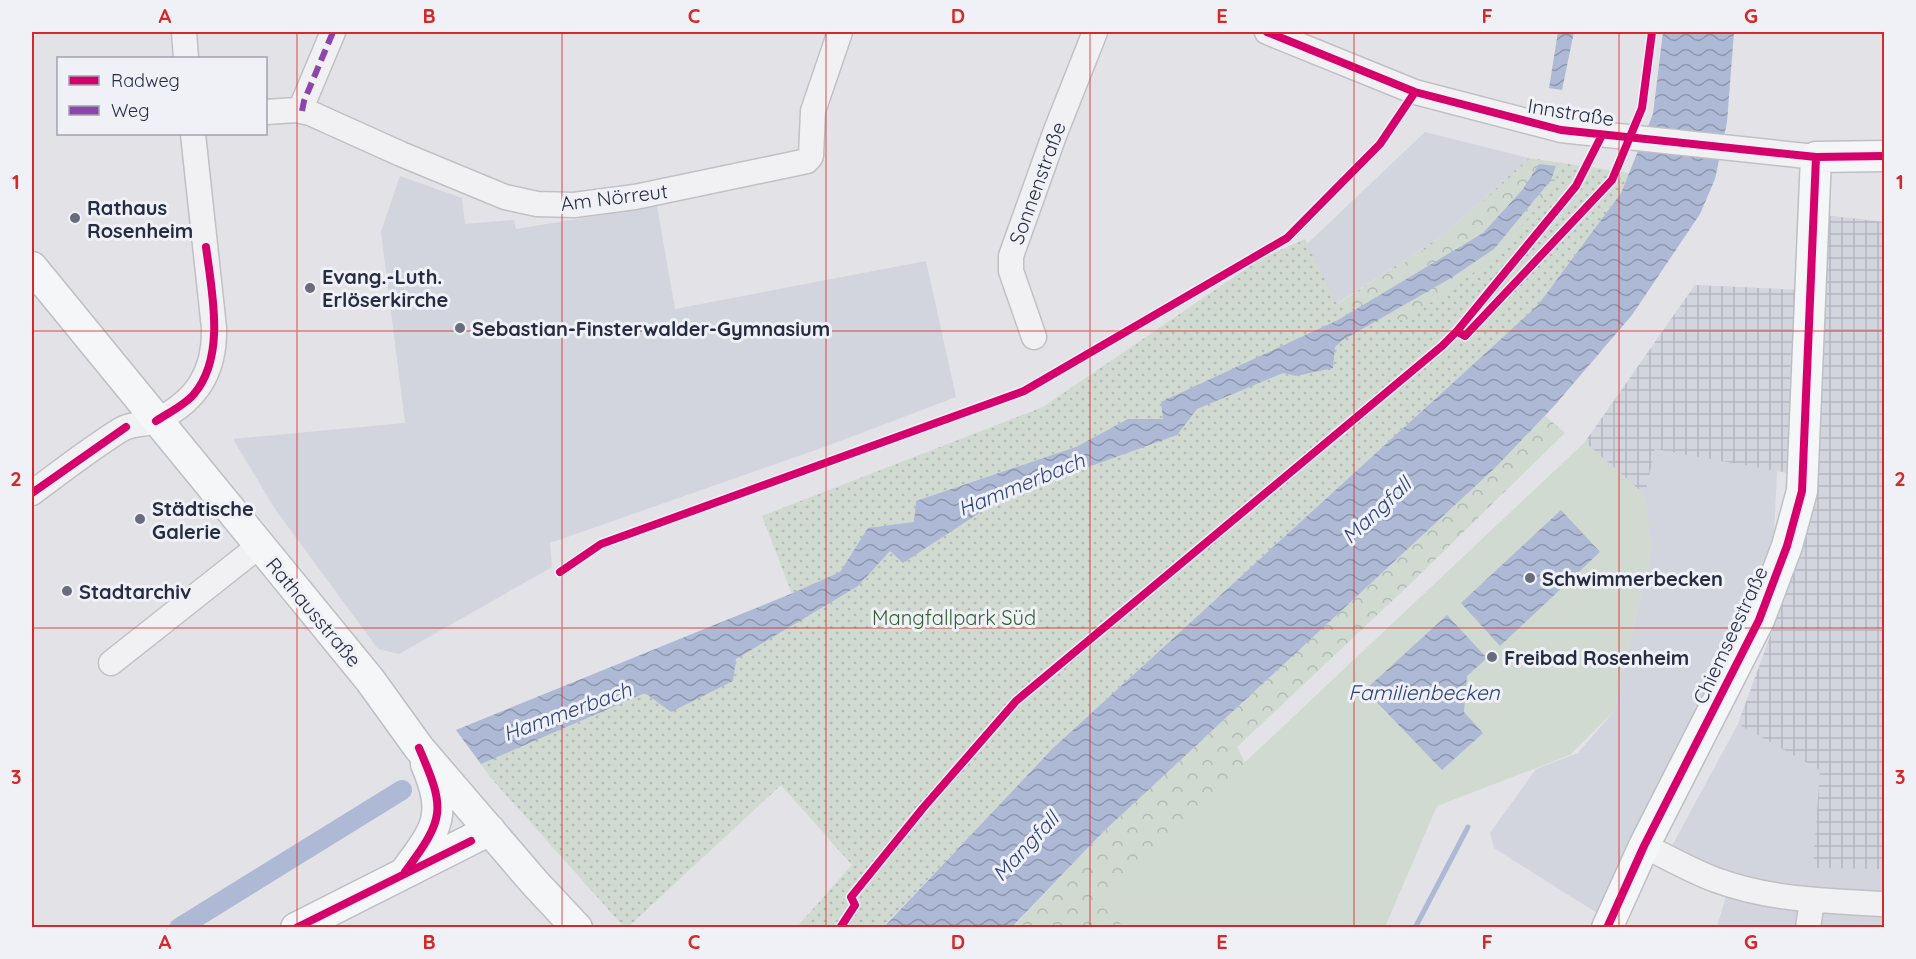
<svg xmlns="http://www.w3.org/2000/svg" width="1916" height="959" font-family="Quicksand,sans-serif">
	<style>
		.built { fill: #d2d5de }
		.industrial { fill: url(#industrial-grid) }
		.grass { fill: url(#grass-dots) }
		.forest { fill: url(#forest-crowns) }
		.garden { fill: #d0dad1 }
		.water { fill: url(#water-waves) }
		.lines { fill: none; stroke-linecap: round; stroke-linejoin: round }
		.stream { stroke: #aeb9d5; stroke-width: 5 }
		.canal { stroke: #aeb9d5; stroke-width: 20 }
		.minor-casing { stroke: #c0c0c5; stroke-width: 27 }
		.major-casing { stroke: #bdbfc5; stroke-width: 33 }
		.minor { stroke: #f1f1f4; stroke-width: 24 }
		.major { stroke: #f5f6f7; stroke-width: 30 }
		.quiet { stroke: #8e44ad; stroke-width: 6; stroke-dasharray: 12 6; stroke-linecap: butt }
		.cycleway-casing { stroke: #eff1f7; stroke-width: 11 }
		.cycleway { stroke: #d6006c; stroke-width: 8 }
		.grid { fill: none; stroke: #d62828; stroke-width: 1.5; stroke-opacity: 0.55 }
		.poi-dot { fill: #686c7c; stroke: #eff1f7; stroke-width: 2 }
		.labels { text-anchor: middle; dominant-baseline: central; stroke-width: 6; stroke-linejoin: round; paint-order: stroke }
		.street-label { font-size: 20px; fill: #262c42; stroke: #eff1f7 }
		.poi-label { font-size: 20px; font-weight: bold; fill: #262c42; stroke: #eff1f7; text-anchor: start }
		.park-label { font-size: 20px; fill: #335f32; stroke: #eff1f7 }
		.water-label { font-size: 21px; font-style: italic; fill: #2d427a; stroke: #eff1f7 }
		.neatline { fill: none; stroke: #d62828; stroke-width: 2 }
		.grid-label { font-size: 20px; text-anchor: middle; font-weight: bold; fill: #d62828 }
	</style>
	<defs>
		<pattern id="industrial-grid" width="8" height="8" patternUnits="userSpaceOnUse" patternTransform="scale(1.5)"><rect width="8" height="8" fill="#d2d5de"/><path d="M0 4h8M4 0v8" fill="none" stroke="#b4b7c0"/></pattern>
		<pattern id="grass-dots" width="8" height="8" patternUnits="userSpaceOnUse" patternTransform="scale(1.5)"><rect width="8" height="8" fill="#d0dad1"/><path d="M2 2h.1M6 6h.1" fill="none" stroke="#b2bbb5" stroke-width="1.8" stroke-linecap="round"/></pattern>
		<pattern id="forest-crowns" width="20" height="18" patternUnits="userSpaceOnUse" patternTransform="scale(1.5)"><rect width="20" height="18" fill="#d0dad1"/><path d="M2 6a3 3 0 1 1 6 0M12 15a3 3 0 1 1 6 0" fill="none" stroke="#b2bbb5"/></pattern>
		<pattern id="water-waves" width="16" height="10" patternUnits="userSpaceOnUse" patternTransform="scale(1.5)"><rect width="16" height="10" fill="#aeb9d5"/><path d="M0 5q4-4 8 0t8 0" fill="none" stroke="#8d97ae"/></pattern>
	</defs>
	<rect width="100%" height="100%" fill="#e2e2e7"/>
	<path class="built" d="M 1425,132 L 1529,158 L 1442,236 L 1336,304 L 1307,244 Z
		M 400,176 L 462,198 L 465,224 L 514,220 L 516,229 L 657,206 L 675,309 L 926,261 L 956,397 L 827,446 L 550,543 L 552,567 L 399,654 L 378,649 L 275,509 L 233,439 L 405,423 L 381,232 Z
		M 1823,215 L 1884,222 L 1884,927 L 1717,927 L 1726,896 L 1667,855 L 1738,724 L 1797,563 L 1812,477 L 1777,471 L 1773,556 L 1752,605 L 1597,913 L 1494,848 L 1490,833 L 1536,769 L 1578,753 L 1614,711 L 1652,548 L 1585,442 L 1695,285 L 1800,290 Z"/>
	<path class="industrial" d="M 1823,215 L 1884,222 L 1884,869 L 1813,868 L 1820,770 L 1738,724 L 1797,563 L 1811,477 L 1655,449 L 1645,495 L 1585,442 L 1695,285 L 1800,290 Z"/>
	<path class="grass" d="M 1529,158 L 1629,173 L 1621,193 L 1538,305 L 1052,749 L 883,927 L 797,927 L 852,865 L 781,785 L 628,927 L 624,927 L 491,778 L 456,730 L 792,594 L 762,516 L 1043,407 L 1262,258 L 1305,239 L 1337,304 L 1442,236 Z"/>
	<path class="forest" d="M 1529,160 L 1561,165 L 1551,191 L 1494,258 L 1405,321 L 1337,305 L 1443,238 Z
		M 1545,416 L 1565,433 L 1410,584 L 1237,747 L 1253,779 L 1163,927 L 1124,927 L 1121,924 L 1117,928 L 1012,928 L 1102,833 L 1498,465 Z"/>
	<path class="garden" d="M 1585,442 L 1645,495 L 1652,548 L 1614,711 L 1570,755 L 1437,806 L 1385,927 L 1124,927 L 1103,906 L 1242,765 Z"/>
	<path class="water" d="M 1558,32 L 1574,32 L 1562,90 L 1549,88 Z
		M 1663,32 L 1734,32 L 1727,122 L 1715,179 L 1700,214 L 1632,315 L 1555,405 L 1498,465 L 1102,833 L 1012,927 L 883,928 L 1052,749 L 1538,305 L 1621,193 L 1653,114 Z
		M 1539,164 L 1556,166 L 1551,180 L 1494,249 L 1451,278 L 1343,340 L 1335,347 L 1333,368 L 1296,376 L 1283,373 L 1197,409 L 1177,435 L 1002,498 L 903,563 L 890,551 L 858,586 L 736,659 L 733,681 L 671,712 L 645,693 L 481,764 L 456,730 L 793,593 L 840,572 L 868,528 L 914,522 L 916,501 L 1076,447 L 1128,419 L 1163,419 L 1161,402 L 1338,320 L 1483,233 L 1523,189 Z
		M 1561,510 L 1600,552 L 1500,646 L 1461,603 Z
		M 1447,615 L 1487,658 L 1467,676 L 1464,712 L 1483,733 L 1442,770 L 1365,690 Z"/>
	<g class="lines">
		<path class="stream" d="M 1415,928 L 1468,827"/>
		<path class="canal" d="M 179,928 L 402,790"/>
		<defs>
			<path id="minor" d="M 184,32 L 186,58
				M 1267,32 L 1415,92 L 1561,130 L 1816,157
				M 302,111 L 304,101 L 333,32
				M 266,112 L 296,110 L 310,113 L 401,154 L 505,197 L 537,204 L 574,205 L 635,197 L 807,161 L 811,156 L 813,111 L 840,32
				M 1034,337 L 1011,271 L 1011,256 L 1055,133 L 1095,32
				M 32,493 C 62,471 91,448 122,429 C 133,423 147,425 158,420 C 197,400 215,372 214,328 L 193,134
				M 111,663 L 259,546
				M 1644,846 C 1668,857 1691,871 1716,880 C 1770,900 1827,901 1884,904
				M 1808,928 L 1812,900"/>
			<path id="major" d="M 32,267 L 370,680 L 419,748 L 534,882 L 577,928
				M 405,872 C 437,829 448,816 426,764
				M 296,928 L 490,830
				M 1607,928 L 1644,846 L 1759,620 L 1787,546 L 1802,491 L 1816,157 L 1884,156"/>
		</defs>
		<use href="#minor" class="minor-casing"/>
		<use href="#major" class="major-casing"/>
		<use href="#minor" class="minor"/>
		<use href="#major" class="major"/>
		<path class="quiet" d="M 302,111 L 304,101 L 333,32"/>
		<defs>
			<path id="cycleway" d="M 1267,32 L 1415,92 L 1561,130 L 1816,157 L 1884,156
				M 1460,333 L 1465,336 L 1612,180 L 1642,108 L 1652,32
				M 156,421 C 168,413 185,405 194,394 C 226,356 212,293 206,247
				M 32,493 L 126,427
				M 560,572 L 601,544 L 1024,391 L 1287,238 L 1380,144 L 1415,92
				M 405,872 C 445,818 446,810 419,748
				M 296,928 L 471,841
				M 840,928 L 855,905 L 851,897 L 923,808 L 1016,701 L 1442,346 L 1457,331 L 1576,186 L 1602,135
				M 1607,928 L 1644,846 L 1759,620 L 1787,546 L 1802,491 L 1816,157"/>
		</defs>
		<use href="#cycleway" class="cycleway-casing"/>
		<use href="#cycleway" class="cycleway"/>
	</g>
	<path class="grid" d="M 297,32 L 297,928M 562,32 L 562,928M 826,32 L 826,928M 1090,32 L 1090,928M 1354,32 L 1354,928M 1619,32 L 1619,928M 32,331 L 1884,331M 32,628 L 1884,628"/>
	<g class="poi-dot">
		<circle cx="75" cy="218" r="6"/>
		<circle cx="310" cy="288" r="6"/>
		<circle cx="460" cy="328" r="6"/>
		<circle cx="140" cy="519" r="6"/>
		<circle cx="1530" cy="578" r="6"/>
		<circle cx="67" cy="591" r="6"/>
		<circle cx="1492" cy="657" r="6"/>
	</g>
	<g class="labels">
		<g class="street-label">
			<text transform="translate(1571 112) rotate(9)">Innstraße</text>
			<text transform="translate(1037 183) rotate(-70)">Sonnenstraße</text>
			<text transform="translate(614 197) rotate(-7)">Am Nörreut</text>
			<text transform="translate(314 612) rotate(50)">Rathausstraße</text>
			<text transform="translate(1730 635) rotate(-65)">Chiemseestraße</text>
		</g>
		<g class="poi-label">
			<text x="87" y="207">Rathaus<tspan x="87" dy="23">Rosenheim</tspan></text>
			<text x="322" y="276">Evang.-Luth.<tspan x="322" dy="23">Erlöserkirche</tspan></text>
			<text x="472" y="328">Sebastian-Finsterwalder-Gymnasium</text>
			<text x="152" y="508">Städtische<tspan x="152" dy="23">Galerie</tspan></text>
			<text x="1542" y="578">Schwimmerbecken</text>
			<text x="79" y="591">Stadtarchiv</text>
			<text x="1504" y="657">Freibad Rosenheim</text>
		</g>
		<g class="park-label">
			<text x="954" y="617">Mangfallpark Süd</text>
		</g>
		<g class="water-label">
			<text transform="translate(1021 484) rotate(-22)">Hammerbach</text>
			<text transform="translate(1376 510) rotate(-43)">Mangfall</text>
			<text x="1424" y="692">Familienbecken</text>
			<text transform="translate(567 711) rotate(-20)">Hammerbach</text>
			<text transform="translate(1025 846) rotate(-47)">Mangfall</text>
		</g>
	</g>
	<rect width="1916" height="959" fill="none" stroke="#eff1f7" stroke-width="66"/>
	<rect x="57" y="57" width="210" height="78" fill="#eff1f7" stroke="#9fa2af" stroke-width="1.5"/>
	<rect x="69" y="76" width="30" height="9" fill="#d6006c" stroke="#9fa2af" stroke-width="1.5"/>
	<text x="111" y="87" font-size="18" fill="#262c42">Radweg</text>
	<rect x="69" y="106" width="30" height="9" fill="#8e44ad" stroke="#9fa2af" stroke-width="1.5"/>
	<text x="111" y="117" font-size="18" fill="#262c42">Weg</text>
	<rect x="33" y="33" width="1850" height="893" class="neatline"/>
	<g class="grid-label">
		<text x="165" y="23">A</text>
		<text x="429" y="23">B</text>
		<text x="694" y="23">C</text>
		<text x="958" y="23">D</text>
		<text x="1222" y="23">E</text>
		<text x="1487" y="23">F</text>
		<text x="1751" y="23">G</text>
		<text x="16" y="189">1</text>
		<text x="1900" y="189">1</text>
		<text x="16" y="486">2</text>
		<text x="1900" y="486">2</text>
		<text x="16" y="784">3</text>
		<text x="1900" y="784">3</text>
		<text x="165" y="949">A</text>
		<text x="429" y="949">B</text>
		<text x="694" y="949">C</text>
		<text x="958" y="949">D</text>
		<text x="1222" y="949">E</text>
		<text x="1487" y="949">F</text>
		<text x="1751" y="949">G</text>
	</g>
</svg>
